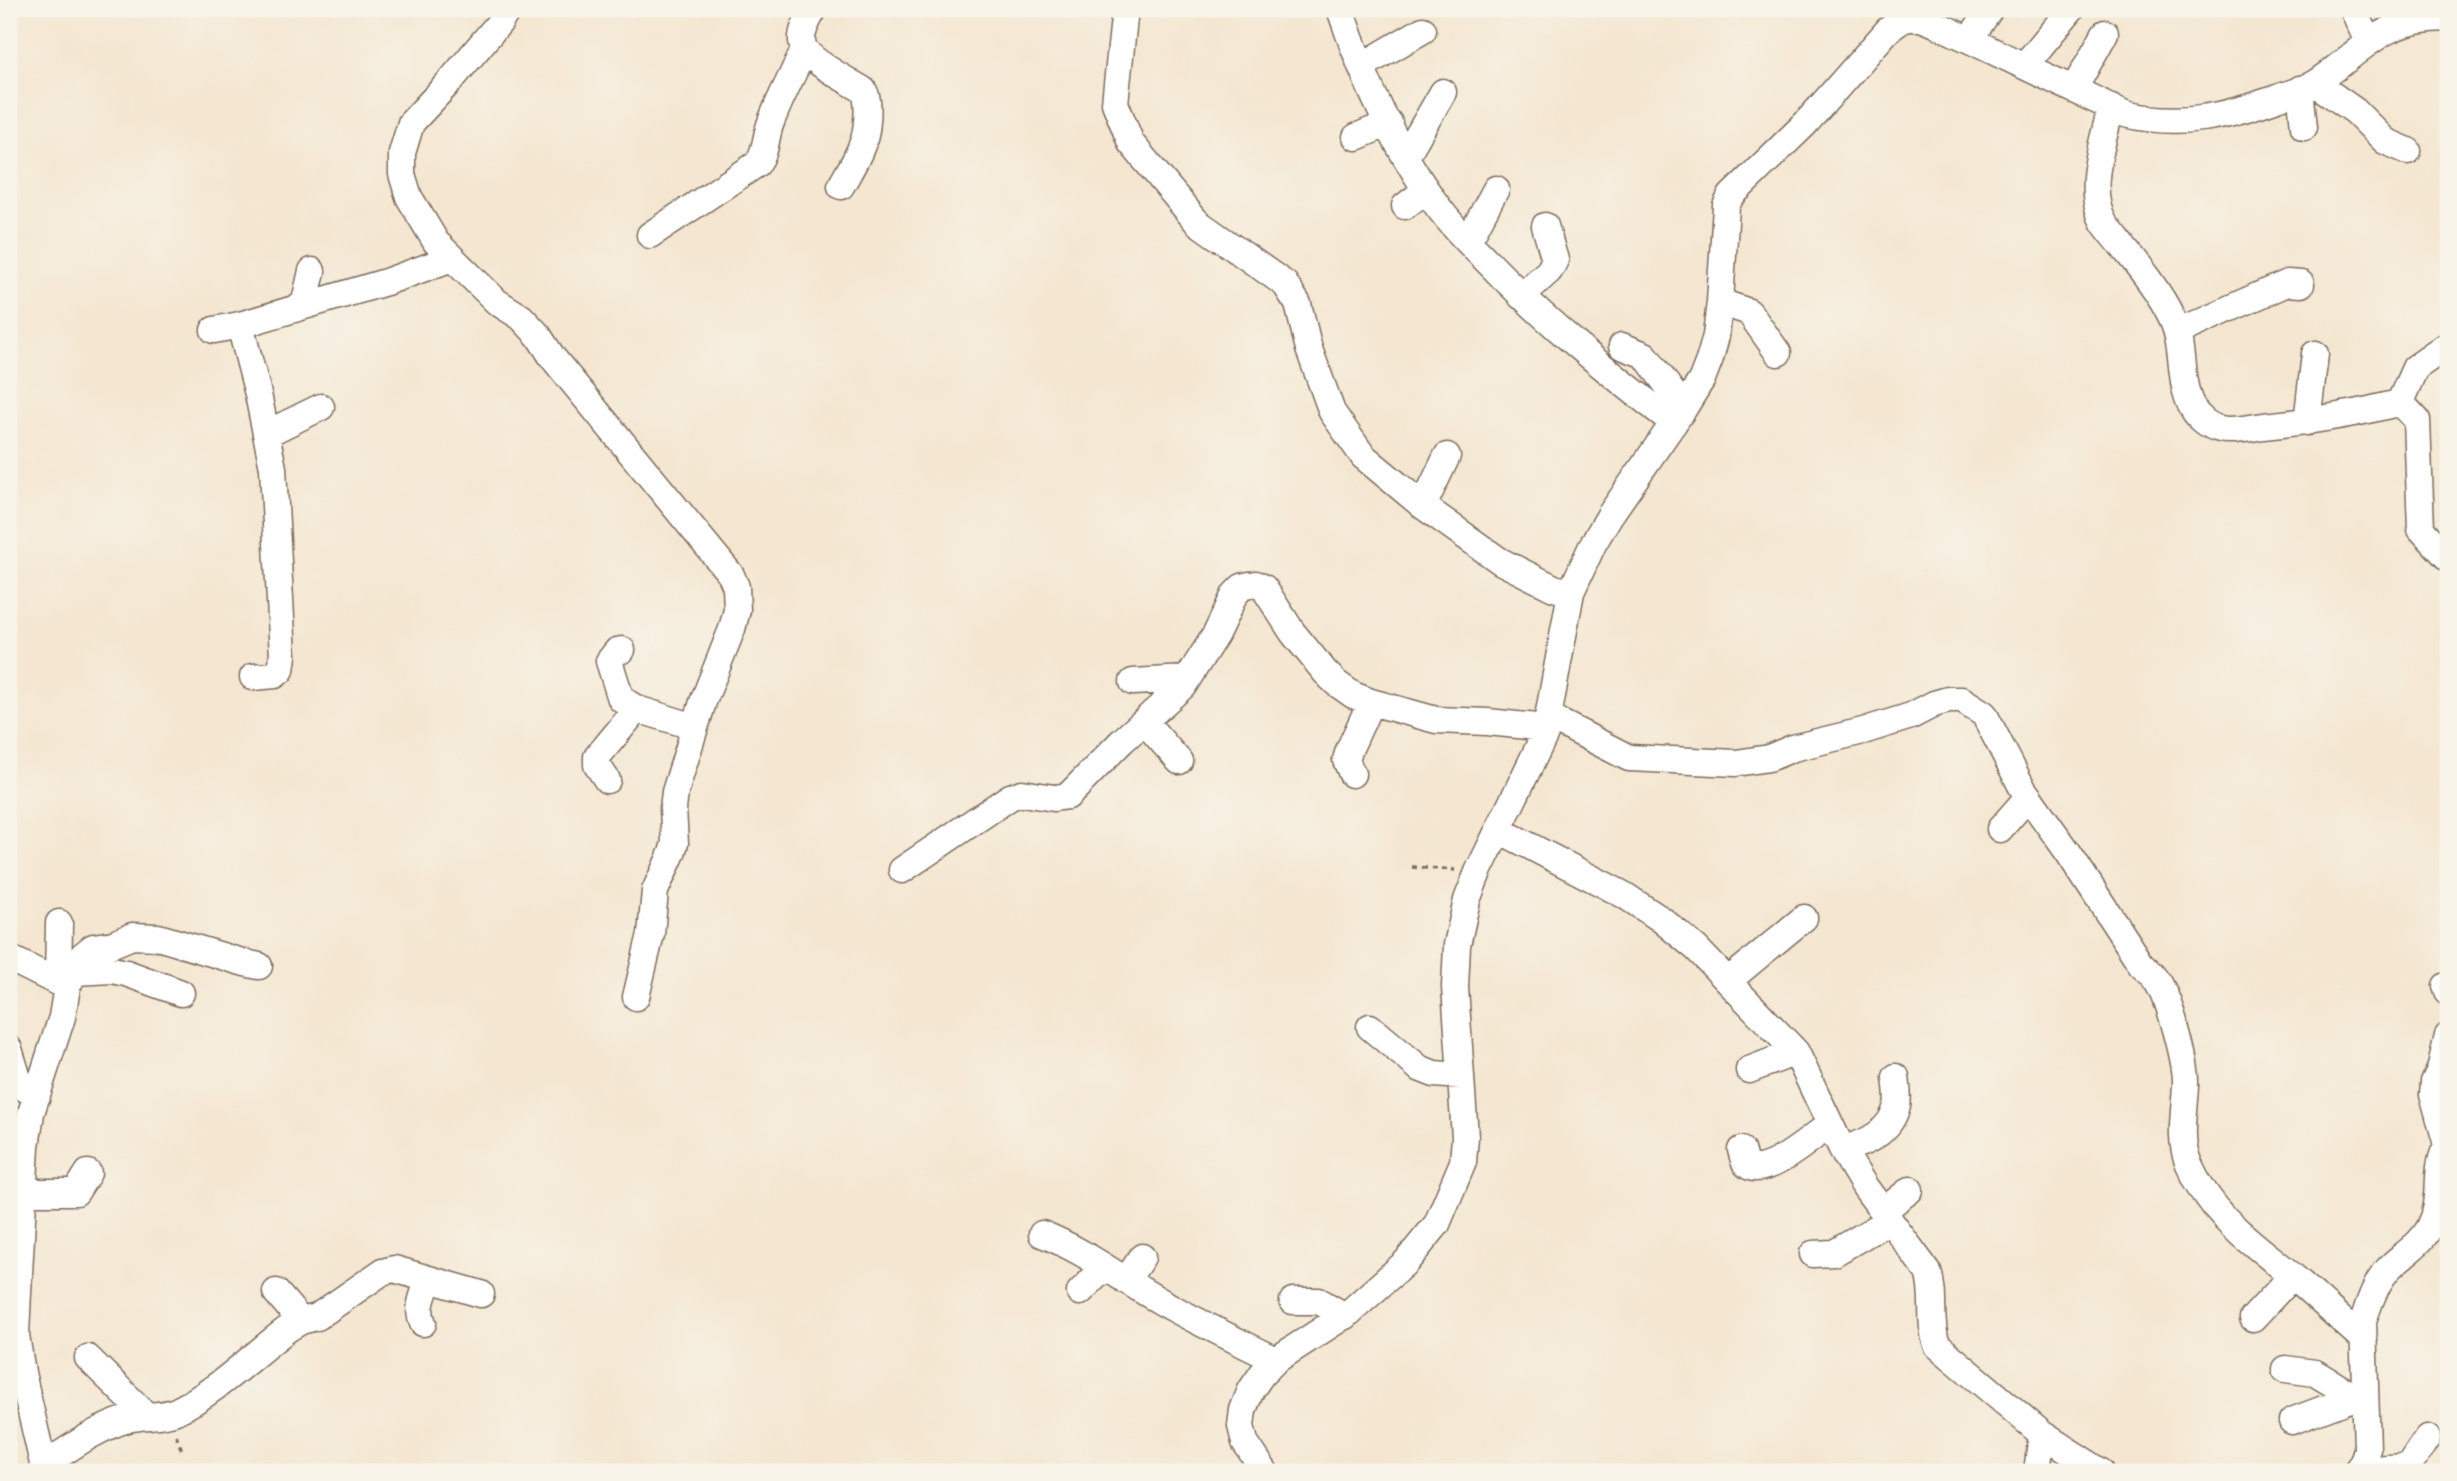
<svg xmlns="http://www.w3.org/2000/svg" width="2457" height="1481" font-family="'Patrick Hand',sans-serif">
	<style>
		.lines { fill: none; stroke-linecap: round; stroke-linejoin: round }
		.minor-casing { stroke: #7c6c5c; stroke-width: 29 }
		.path { stroke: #7c6c5c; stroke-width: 3.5; stroke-dasharray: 5 5; stroke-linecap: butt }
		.minor { stroke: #fff; stroke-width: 26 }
	</style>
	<rect width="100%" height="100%" fill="#f7f3e8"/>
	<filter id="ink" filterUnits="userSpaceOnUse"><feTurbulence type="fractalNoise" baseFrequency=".0143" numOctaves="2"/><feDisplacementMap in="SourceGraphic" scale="14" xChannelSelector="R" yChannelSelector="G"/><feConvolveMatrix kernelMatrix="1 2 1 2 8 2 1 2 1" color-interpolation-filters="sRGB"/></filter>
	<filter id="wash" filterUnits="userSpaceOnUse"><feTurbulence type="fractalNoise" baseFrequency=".00686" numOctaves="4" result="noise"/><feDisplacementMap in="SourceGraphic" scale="28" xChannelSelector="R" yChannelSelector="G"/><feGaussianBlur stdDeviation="1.57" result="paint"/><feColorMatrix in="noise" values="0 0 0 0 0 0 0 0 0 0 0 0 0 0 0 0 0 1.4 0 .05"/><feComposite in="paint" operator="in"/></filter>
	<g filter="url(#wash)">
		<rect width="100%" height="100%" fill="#f4e6d0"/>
	</g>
	<g filter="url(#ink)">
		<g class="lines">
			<defs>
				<path id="minor" d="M 508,9 L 500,22 L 452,79 L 411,123 L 402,153 L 402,174 L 409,197 L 436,242 L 497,302 L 521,317 L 538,335 L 553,358 L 731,575 L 736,587 L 737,610 L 732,629 L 703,702 L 675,792 L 673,809 L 675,843 L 672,853 L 655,891 L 651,934 L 636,997
					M 814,9 C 809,18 801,30 802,41 C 803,59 848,80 863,90 C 871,98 867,134 862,145 C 857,159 848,173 841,186
					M 1125,9 L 1115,103 L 1131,143 L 1197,222 L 1285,284 L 1298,304 L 1309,349 L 1332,412 L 1363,456 L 1423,506 L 1500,561 L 1554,588 L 1571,592
					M 1340,9 C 1362,75 1392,142 1433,200 C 1449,223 1469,243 1489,263 C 1546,322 1609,373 1674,423
					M 2353,9 L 2368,42
					M 1970,39 L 1990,9
					M 2025,65 L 2071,9
					M 1362,66 L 1423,30
					M 2315,83 L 2355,111 L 2385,141 L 2408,151
					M 2074,89 L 2105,33
					M 2300,89 L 2304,127
					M 2111,107 C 2103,144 2085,188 2104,223 C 2127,253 2156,284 2172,318 C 2185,345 2178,381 2192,407 C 2197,417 2209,427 2220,429 C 2233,432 2250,428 2263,426 C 2307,422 2351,415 2394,404 L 2403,405 L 2417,420 L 2421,529 L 2448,558
					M 1356,137 L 1389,123
					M 1406,156 L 1443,92
					M 1405,206 L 1426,190
					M 650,235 L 757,164 C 767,151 765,137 771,122 C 780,98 793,74 804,50
					M 1468,241 L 1496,189
					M 1521,296 L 1549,271 L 1555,260 L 1545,226
					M 1720,302 L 1749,312 L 1778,353
					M 304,306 L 312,271
					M 214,330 L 240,325
					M 2177,332 L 2287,283 L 2301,284
					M 1622,346 L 1645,355 L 1684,408
					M 2399,404 L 2415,368 L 2448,345
					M 2307,422 L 2315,354
					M 266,434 L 321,407
					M 1423,506 L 1447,456
					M 622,650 L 617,651 L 609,661 L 621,699 L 637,709 L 695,727
					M 253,677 L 275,675 L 281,670 L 283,656 L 273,468 L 258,394 L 240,325 L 386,282 L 452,258
					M 1133,682 L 1187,679
					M 1549,717 L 1629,758 L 1736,763 L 1769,758 L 1793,748 L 1863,731 L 1911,716 L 1934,704 L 1948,700 L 1962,700 L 1984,714 L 2023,789 L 2068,852 L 2141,964 C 2146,968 2152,973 2156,979 C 2169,995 2187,1064 2186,1085 C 2185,1111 2178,1140 2189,1164 C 2213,1219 2254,1243 2296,1279 C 2319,1299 2341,1320 2364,1340
					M 1144,721 L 1179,761
					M 1352,774 L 1346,760 L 1349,750 L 1371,702
					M 607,780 L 597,765 L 597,757 L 637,709
					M 2000,829 L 2028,797
					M 1499,830 L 1624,895 L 1662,920 L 1696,948 L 1796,1052 L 1842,1149 L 1865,1187 L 1928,1272 C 1936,1296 1928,1321 1937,1345 L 2042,1434 L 2101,1472
					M 902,870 L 1010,797 L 1022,793 L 1054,798 L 1068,796 L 1122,741 L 1183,686 L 1216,634 L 1235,594 L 1242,587 L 1249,585 L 1256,584 L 1264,588 L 1293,633 L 1325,672 L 1336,683 L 1353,695 L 1371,702 L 1436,720 L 1488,722 L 1546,728
					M 9,958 L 67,987 L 62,1017 L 31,1113 L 26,1146 L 18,1292 L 16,1335 L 22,1373 L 45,1472
					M 74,972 L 112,970 L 126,973 L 181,993
					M 1728,981 L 1804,918
					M 58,982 L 59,923
					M 2446,986 L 2448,992
					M 67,987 L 83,955 L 93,947 L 113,944 L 132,936 L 158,937 L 245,963 L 259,966
					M 1370,1027 L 1419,1068 L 1434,1074 L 1461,1076
					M 9,1049 L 20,1085 L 37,1096
					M 1749,1070 L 1796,1052
					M 2447,1145 L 2433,1094 L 2434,1082 L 2440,1070 L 2448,1036
					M 1842,1149 C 1866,1144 1890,1132 1897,1106 C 1899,1097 1897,1086 1896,1077
					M 1741,1150 C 1743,1155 1743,1162 1747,1165 C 1765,1180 1815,1135 1830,1124
					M 24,1192 L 76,1192 L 88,1173
					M 1883,1211 L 1910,1190
					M 1042,1234 C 1083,1250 1117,1276 1155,1298 C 1194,1321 1236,1340 1276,1360
					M 1813,1254 L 1834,1253 L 1890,1220
					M 1126,1281 L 1142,1257
					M 276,1292 L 301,1321
					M 1080,1292 L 1105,1267
					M 1293,1301 L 1319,1301 L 1345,1316
					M 2253,1318 L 2292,1276
					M 423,1323 C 416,1308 424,1294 429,1279
					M 88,1358 L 147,1416
					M 2285,1369 L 2315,1373 L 2365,1403
					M 2292,1421 L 2355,1397
					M 43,1466 C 70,1448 97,1428 128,1419 C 143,1415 161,1417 176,1411 C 218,1391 252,1355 289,1328 L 301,1321 L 317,1317 L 382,1272 L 394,1269 L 481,1294
					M 2357,1470 L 2403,1467 L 2409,1465 L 2427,1438
					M 1265,1472 L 1245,1442 L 1241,1426 L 1243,1410 L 1251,1390 L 1262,1374 L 1276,1360 L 1350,1312 L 1406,1262 L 1437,1224 L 1463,1162 L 1465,1137 L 1455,987 L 1457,945 L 1467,900 L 1478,872 L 1545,734 L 1571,592 L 1593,544 L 1610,515 L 1684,408 L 1702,379 L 1710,358 L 1716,336 L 1720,302 L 1726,206 L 1731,196 L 1806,123 L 1888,30 L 1902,20 L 1910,18 L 1921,18 L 1936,24 L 2125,114 C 2181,127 2224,117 2277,98 C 2290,93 2306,89 2317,82 C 2366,48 2382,18 2448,18
					M 2037,1472 L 2042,1434
					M 2356,1472 L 2363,1462 L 2367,1449 L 2363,1322 C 2369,1302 2377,1279 2392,1265 C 2405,1253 2422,1243 2430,1227 C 2445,1199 2432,1169 2448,1145"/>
			</defs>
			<use href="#minor" class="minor-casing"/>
			<path class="path" d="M 1412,867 L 1455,870
				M 176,1435 L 183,1453"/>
			<use href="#minor" class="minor"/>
		</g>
	</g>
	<rect width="2457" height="1481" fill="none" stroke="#f7f3e8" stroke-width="35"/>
</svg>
